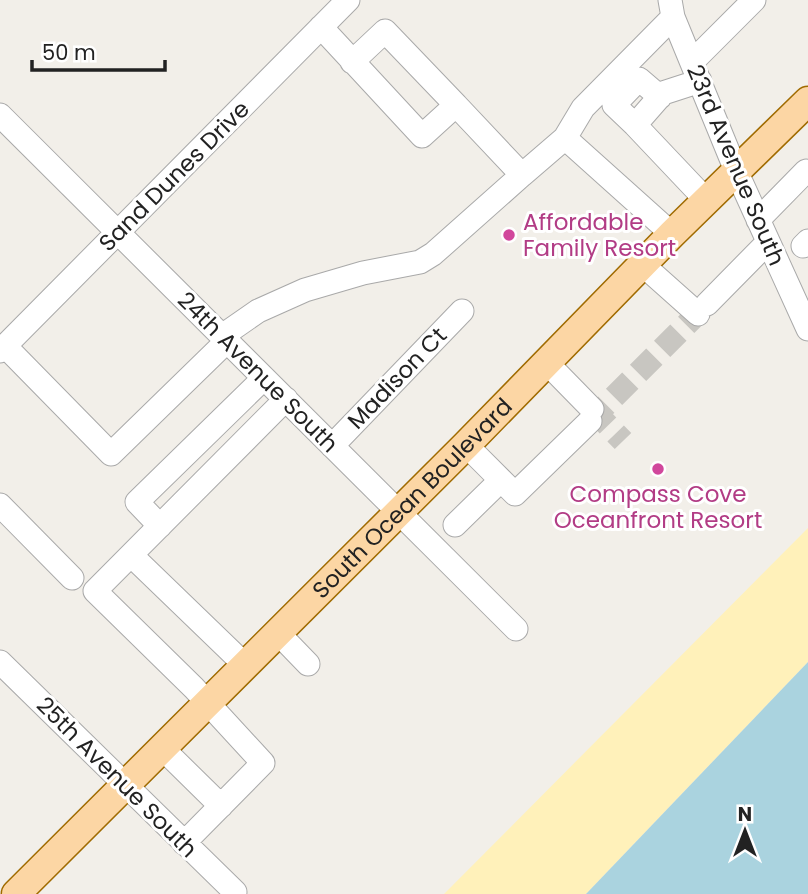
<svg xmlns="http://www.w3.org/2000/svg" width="808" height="894" font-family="Poppins,sans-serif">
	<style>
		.sand { fill: #fff1ba }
		.water { fill: #aad3df }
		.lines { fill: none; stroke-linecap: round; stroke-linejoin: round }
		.minor-tunnel { stroke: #c8c6c1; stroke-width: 23; stroke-dasharray: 23 11; stroke-linecap: butt }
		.minor-casing { stroke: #a9a9a9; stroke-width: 25 }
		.major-casing { stroke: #a06b00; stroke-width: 31 }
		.minor { stroke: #fff; stroke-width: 23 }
		.major { stroke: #fcd6a4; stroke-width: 28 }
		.hotel-dot { fill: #d1479c; stroke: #fff; stroke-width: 2.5 }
		.labels { text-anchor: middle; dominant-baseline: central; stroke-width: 6; stroke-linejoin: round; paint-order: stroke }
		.street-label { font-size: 23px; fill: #222; stroke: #fff }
		.hotel-label { font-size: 23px; fill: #b23c85; stroke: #fff; text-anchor: start }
	</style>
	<rect width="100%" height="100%" fill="#f2efe9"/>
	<path class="sand" d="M 808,528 L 808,662 L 586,894 L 444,894 Z"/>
	<path class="water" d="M 808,662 L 808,894 L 586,894 Z"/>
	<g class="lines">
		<path class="minor-tunnel" d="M 592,409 L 623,441
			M 590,421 L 707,304"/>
		<defs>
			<path id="minor" d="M 670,0 L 673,17 L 737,173 L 808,329
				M 321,27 L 422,136 L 456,105 L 522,175 L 565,138
				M 352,62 L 385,31 L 456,105
				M 692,62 L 754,0
				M 700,81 L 663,93 L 635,125 L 707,201
				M 0,115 L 516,629
				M 635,125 L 614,105 L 639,79 L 660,97
				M 758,220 L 806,171 L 808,172
				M 672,234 L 565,138 L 583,108 L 673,17
				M 803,246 L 808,241
				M 643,265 L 698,314
				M 707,304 L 768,242
				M 222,336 L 258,311 L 305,290 L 363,273 L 420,262 L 433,254 L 522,175
				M 5,346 L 111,454 L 227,341
				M 0,351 L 348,0
				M 546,362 L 592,409
				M 466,445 L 515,494 L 590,421
				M 332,446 L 462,311
				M 0,505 L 72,578
				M 455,525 L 501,480
				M 160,526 L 137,502 L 264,378
				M 131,555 L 245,665
				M 278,633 L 308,664
				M 0,662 L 235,892
				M 162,748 L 221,806
				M 184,843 L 263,763 L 194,688 L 95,591 L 286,399"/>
			<g id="major">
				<path id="s1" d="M 16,894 L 466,445 L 672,234 L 808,101"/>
			</g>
		</defs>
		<use href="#minor" class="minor-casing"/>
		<use href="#major" class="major-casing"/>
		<use href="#minor" class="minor"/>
		<use href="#major" class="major"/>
	</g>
	<g class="hotel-dot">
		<circle cx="509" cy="235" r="7"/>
		<circle cx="658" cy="469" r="7"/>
	</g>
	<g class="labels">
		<g class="street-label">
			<text transform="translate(736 165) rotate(67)">23rd Avenue South</text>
			<text transform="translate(174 176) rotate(-45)">Sand Dunes Drive</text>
			<text transform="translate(258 372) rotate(45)">24th Avenue South</text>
			<text transform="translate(397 378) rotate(-46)">Madison Ct</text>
			<text stroke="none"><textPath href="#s1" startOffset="560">South Ocean Boulevard</textPath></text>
			<text transform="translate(117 777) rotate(45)">25th Avenue South</text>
		</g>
		<g class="hotel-label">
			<text x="523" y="222">Affordable<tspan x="523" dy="26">Family Resort</tspan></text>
			<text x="658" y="494" text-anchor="middle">Compass Cove<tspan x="658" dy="26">Oceanfront Resort</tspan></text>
		</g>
	</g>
	<g transform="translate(745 831)" stroke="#ffffff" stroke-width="5" paint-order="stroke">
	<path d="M0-5L12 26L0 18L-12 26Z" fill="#222222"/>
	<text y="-10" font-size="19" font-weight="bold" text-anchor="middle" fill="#222222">N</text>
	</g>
	<path d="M32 60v10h133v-10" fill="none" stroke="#222222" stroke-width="3.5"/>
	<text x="42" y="60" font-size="21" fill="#222222" stroke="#ffffff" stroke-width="5" paint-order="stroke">50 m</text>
</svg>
